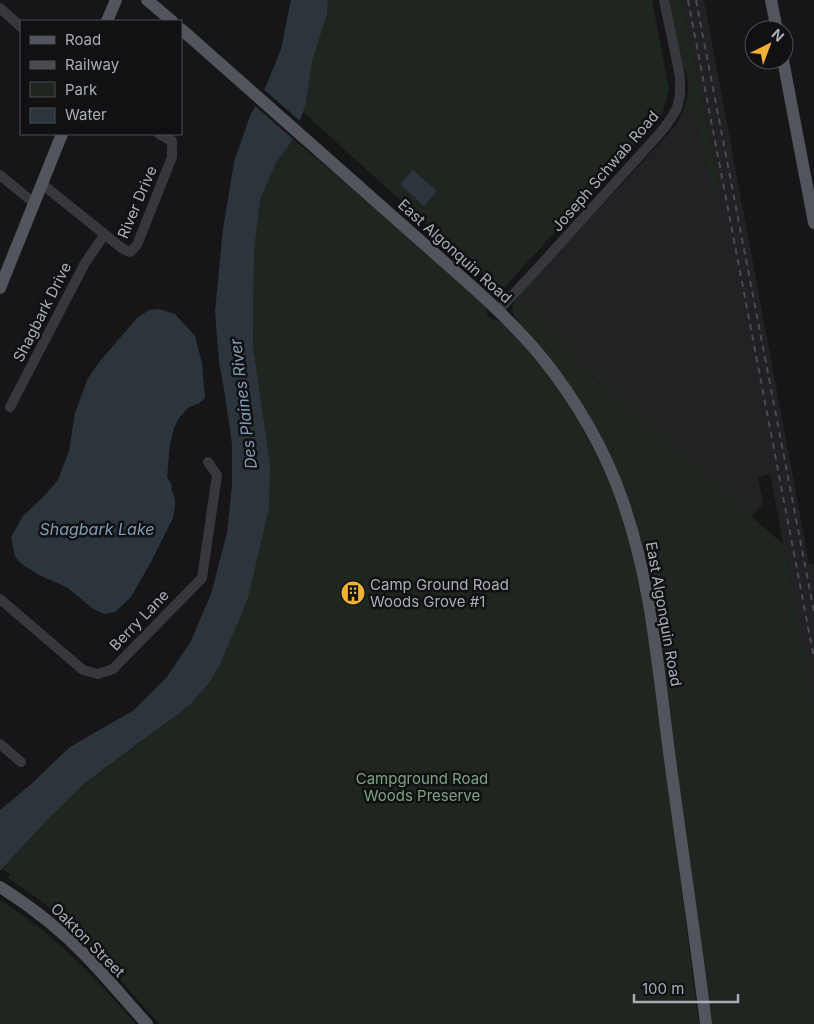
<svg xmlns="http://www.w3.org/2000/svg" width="814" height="1024" font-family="Inter,sans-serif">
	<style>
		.built { fill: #222225 }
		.green { fill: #1e261f }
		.water { fill: #2c353c }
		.pier { fill: #161618 }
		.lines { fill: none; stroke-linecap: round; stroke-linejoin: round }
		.minor { stroke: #37383d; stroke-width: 10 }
		.major { stroke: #53555c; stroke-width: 12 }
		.rail { stroke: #4a4c52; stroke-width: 2; stroke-dasharray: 6 5; stroke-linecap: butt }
		.labels { text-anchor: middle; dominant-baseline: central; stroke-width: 5; stroke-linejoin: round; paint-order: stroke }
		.street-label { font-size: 15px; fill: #a8adb8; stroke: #111113 }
		.poi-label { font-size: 15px; fill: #a8adb8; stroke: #111113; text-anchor: start }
		.park-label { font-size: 15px; fill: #7fa381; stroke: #111113 }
		.water-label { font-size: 16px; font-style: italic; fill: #7f9bb3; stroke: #111113 }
	</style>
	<rect width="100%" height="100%" fill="#161618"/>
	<path class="built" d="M 682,0 L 704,0 L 809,563 L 814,564 L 814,707 L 770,474 L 758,477 L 763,504 L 751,516 L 539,331 L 514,301 L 677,124 L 684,109 L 695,116 L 711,189 L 719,186 Z"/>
	<path class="green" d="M 328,0 L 652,0 L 669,89 L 662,115 L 502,290 L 431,228 L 303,112 L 306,103 L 312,62 L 327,14 Z
		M 669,0 L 682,0 L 719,186 L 711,189 L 695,116 L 684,109 L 688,90 L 687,75 L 682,61 Z
		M 293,139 L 366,200 L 485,306 L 487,309 L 487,315 L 493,320 L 496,320 L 499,321 L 507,327 L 533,355 L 554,382 L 580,424 L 602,466 L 618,504 L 631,546 L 650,645 L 699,1024 L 159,1024 L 94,950 L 78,934 L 40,900 L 8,878 L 10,874 L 2,869 L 48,819 L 85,783 L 141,741 L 172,719 L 190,705 L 209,683 L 220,665 L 231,638 L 270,463 L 253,345 L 254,252 L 260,200 L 276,163 Z
		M 535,279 L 539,281 L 520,302 L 570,348 L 565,354 L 783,544 L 814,705 L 814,1024 L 710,1024 L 655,604 L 649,567 L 635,518 L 625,491 L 528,332 C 523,327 518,322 514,316 C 507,302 526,288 535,279 Z
		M 0,900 C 55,934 93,976 136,1024 L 0,1024 Z"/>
	<path class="water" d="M 291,0 L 328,0 L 327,14 L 312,62 L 306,103 L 303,112 L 292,141 L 276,163 L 260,200 L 254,252 L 253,345 L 270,463 L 269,508 L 248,598 L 220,665 L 209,683 L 190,705 L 172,719 L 141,741 L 85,783 L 48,819 L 0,871 L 0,810 L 30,785 L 70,747 L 134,710 L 166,678 L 190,643 L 211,594 L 227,533 L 232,485 L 232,444 L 224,389 L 219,362 L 215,311 L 223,229 L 234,162 L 250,116 L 267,84 L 281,49 Z
		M 413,170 L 437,191 L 424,206 L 400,184 Z
		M 159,309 L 175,314 L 195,336 L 202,363 L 205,398 L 198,404 L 189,407 L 179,418 L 174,428 L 170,444 L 167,477 L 172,486 L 171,490 C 177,497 175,509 173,518 L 151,562 L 131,597 L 115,612 L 105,614 L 93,609 L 68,588 L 37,574 L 22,564 L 15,557 L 11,537 L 23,516 L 45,495 L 58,480 L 69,451 L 75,413 L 88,378 L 100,361 L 137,318 L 149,310 Z"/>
	<path class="pier" d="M 262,88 L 300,121 L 293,139 L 253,104 Z"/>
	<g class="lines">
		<path class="minor" d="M 0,8 L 21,27
			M 0,175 L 34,203
			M 42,184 L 123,249 L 130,252 L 137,245 L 172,157 L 172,141 L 159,134
			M 498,311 L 548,257 L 651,143 L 665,127 L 673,115 L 677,108 L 680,95 L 680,79 L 679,71 L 664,0
			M 10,407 L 85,263 L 105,234
			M 0,599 L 83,670 L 98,674 L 113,669 L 202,578 L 217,475 L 208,462
			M 0,744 L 21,762"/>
		<path class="major" d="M 147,0 L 172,21
			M 771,0 L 777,30
			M 107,21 L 116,0
			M 181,29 L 467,282 C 494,306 521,331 543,359 C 576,400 605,450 622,499 C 651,580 658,668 669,752 C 681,843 695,933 706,1024
			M 783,60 L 814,223
			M 0,288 L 62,134
			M 0,887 C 32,907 61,930 87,957 C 108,979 127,1002 147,1024"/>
		<path class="rail" d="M 688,0 L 814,658
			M 696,0 L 814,612"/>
	</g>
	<defs>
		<symbol id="building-disc" viewBox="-11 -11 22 22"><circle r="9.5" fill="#f2b134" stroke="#111113"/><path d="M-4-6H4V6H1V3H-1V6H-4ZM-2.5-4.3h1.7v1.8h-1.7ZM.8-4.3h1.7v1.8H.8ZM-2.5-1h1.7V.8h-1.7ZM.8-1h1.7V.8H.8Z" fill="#111"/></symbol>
	</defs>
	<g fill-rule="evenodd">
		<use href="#building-disc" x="339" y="579" width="28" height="28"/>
	</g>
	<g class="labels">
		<g class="street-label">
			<text transform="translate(605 171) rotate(-49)">Joseph Schwab Road</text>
			<text transform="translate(137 202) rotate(-67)">River Drive</text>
			<text transform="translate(455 251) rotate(42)">East Algonquin Road</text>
			<text transform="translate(42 312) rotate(-63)">Shagbark Drive</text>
			<text transform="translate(664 614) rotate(80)">East Algonquin Road</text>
			<text transform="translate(139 620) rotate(-46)">Berry Lane</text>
			<text transform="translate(88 940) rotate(45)">Oakton Street</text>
		</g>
		<g class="poi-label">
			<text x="370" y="584">Camp Ground Road<tspan x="370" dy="17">Woods Grove #1</tspan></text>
		</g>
		<g class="park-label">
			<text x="422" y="778">Campground Road<tspan x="422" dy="17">Woods Preserve</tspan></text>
		</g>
		<g class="water-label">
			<text transform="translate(243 404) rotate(-97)">Des Plaines River</text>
			<text x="97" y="529">Shagbark Lake</text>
		</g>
	</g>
	<rect x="20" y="20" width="162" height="115" fill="#111113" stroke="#4d4f55"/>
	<rect x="30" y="36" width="25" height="8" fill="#53555c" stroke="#4d4f55"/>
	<text x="65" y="45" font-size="15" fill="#a8adb8">Road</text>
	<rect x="30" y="61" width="25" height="8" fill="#4a4c52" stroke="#4d4f55"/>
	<text x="65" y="70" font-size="15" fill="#a8adb8">Railway</text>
	<rect x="30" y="82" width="25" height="15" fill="#1e261f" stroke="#4d4f55"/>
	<text x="65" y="95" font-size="15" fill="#a8adb8">Park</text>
	<rect x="30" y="108" width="25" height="15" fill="#2c353c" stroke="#4d4f55"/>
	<text x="65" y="120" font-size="15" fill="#a8adb8">Water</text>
	<g transform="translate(769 45) rotate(42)"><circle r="24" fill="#111113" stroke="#4d4f55"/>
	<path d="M0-4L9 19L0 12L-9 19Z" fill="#f2b134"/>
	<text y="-8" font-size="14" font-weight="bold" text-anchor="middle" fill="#a8adb8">N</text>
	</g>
	<path d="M634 994v8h104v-8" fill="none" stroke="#a8adb8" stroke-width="2.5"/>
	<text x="642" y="994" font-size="15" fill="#a8adb8" stroke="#111113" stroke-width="4" paint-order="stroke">100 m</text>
</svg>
